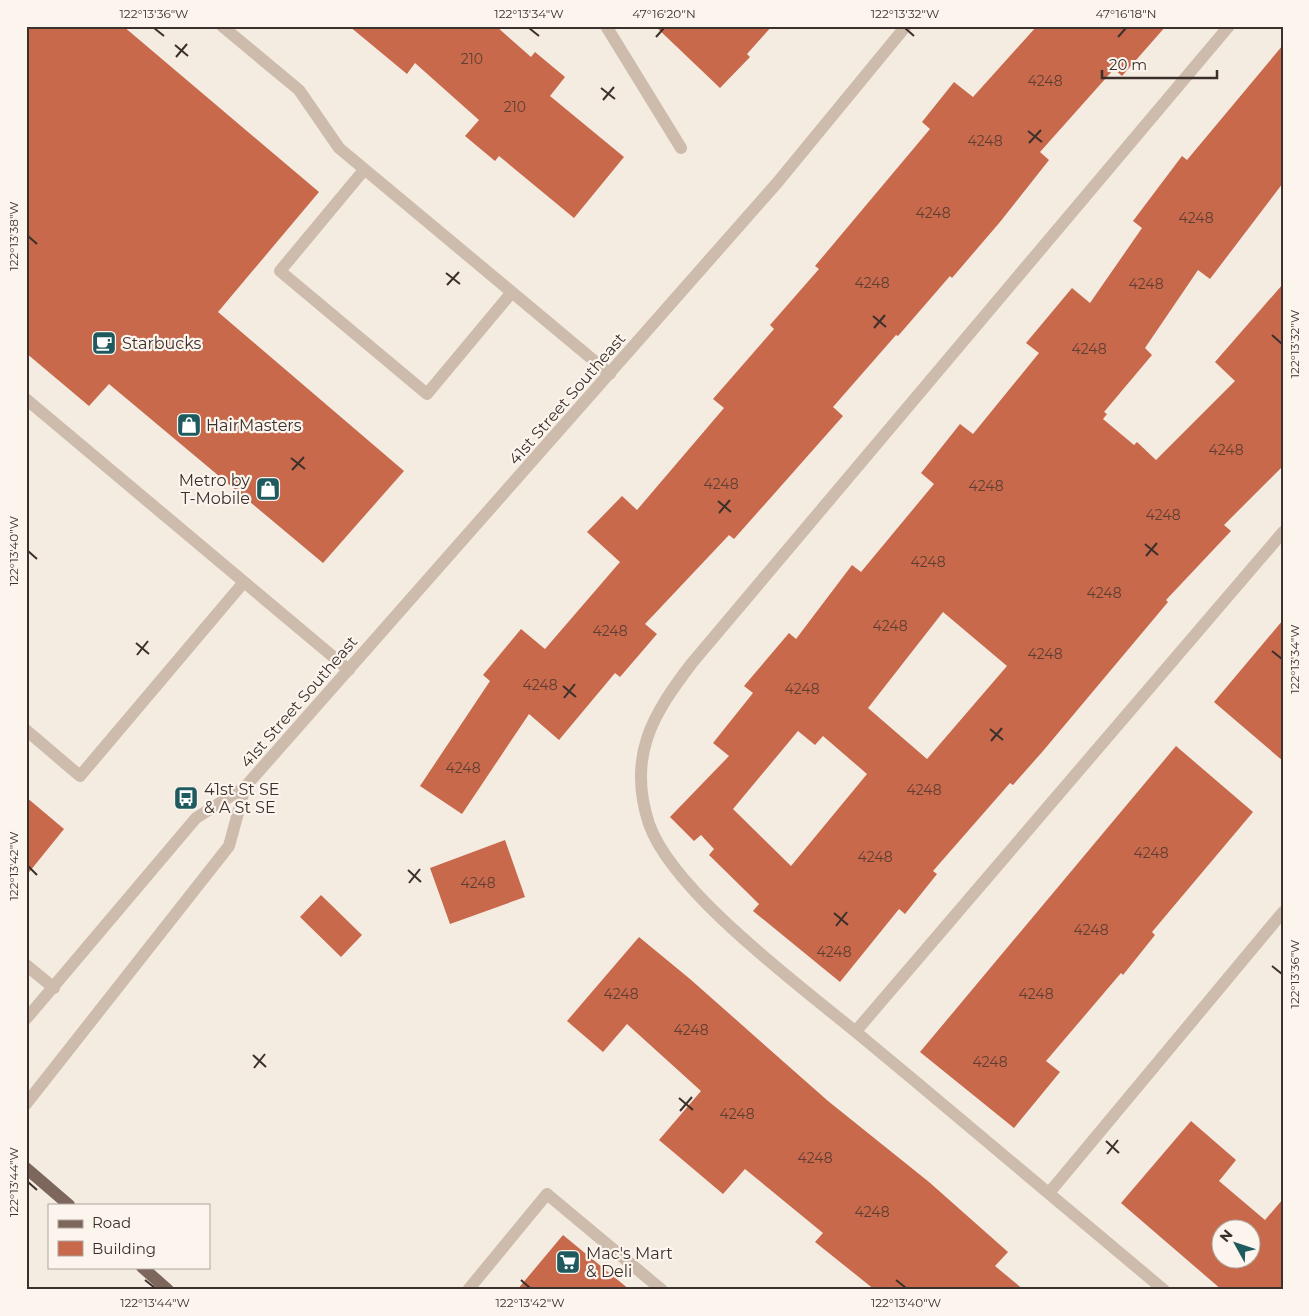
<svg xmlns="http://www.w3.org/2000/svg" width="1309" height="1316" font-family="Montserrat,sans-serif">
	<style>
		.building { fill: #c8694b; fill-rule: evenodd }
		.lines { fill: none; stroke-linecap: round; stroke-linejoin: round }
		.minor { stroke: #cdbbac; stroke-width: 12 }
		.major { stroke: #7d675c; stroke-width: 12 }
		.ticks { fill: none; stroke: #3b302b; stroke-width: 2 }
		.labels { text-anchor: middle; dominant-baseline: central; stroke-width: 4.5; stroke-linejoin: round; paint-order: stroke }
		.number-label { font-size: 14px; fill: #5e3e33 }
		.poi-label { font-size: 16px; fill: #3b302b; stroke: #fbf5ee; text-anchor: start }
		.street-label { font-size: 16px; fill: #3b302b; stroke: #fbf5ee }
		.neatline { fill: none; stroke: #3b302b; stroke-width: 2 }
		.ticks-label { font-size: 12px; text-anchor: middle; fill: #3b302b }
	</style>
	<rect width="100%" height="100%" fill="#f4ebe1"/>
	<path class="building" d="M 26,26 L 123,26 L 319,192 L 218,312 L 404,471 L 323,563 L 109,384 L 89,406 L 26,353 Z
		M 349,26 L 496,26 L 531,57 L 535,52 L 565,77 L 550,96 L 624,157 L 574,218 L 499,156 L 495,161 L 465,136 L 479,120 L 415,63 L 407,74 Z
		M 655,26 L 772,26 L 747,54 L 750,57 L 720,88 Z
		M 1037,26 L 1166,26 L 1122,76 L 1114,69 L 1040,152 L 1049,160 L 1000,222 L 952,278 L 950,276 L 898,336 L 896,335 L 833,407 L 843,416 L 734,539 L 729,535 L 645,624 L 657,634 L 620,677 L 615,673 L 559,740 L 529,714 L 462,814 L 420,786 L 490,681 L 483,675 L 521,629 L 545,649 L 620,562 L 587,532 L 622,496 L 637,510 L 724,408 L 713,399 L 774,329 L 770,325 L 819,269 L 815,266 L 930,129 L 922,122 L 954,82 L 973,97 Z
		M 1283,45 L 1283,183 L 1210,279 L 1198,270 L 1145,348 L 1152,355 L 1104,412 L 1107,414 L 1103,419 L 1134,445 L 1137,442 L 1156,460 L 1235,381 L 1215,362 L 1283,284 L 1283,466 L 1224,525 L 1231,531 L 1166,600 L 1168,602 L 1043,751 L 1013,785 L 1010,783 L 933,871 L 937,874 L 905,914 L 899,909 L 840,982 L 753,911 L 759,904 L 709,855 L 714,849 L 701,835 L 694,841 L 670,817 L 729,756 L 713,743 L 753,693 L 744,686 L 789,633 L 796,639 L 852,565 L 861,572 L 934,484 L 921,473 L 960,424 L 973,434 L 1039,353 L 1026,343 L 1072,288 L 1090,303 L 1142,228 L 1133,221 L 1182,156 L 1187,160 ZM 943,612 L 1007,666 L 927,759 L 868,708 ZM 798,731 L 815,745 L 823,736 L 867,774 L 791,866 L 733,809 Z
		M 1283,620 L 1283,761 L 1214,702 Z
		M 1176,746 L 1253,812 L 1152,932 L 1155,935 L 1123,975 L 1121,973 L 1046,1061 L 1060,1072 L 1014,1128 L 920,1052 Z
		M 26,797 L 64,829 L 26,876 Z
		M 505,840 L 525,897 L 450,924 L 430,868 Z
		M 321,895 L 362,935 L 341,957 L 300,917 Z
		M 639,937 L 690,979 L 828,1101 L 929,1182 L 1008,1252 L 995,1266 L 1024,1290 L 875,1290 L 815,1242 L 823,1233 L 745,1169 L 723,1194 L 659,1140 L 701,1091 L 627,1024 L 603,1052 L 567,1021 Z
		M 1191,1121 L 1236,1160 L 1219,1181 L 1265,1220 L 1283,1199 L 1283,1290 L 1222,1290 L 1121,1203 ZM 1222,1228 L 1252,1228 L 1252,1258 L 1222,1258 Z
		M 563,1235 L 630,1290 L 517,1290 Z"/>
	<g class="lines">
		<path class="minor" d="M 222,26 L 299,90 L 339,148 L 610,374
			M 606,26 L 681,148
			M 364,170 L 280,271 L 427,394 L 512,292
			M 26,399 L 349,670
			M 26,730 L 80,776 L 244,582
			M 26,965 L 54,988
			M 26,1019 L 196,818 L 245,787 L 777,183 L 906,26
			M 856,1031 L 1283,532
			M 26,1104 L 229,846 L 245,787
			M 1049,1193 L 1283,912
			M 468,1290 L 547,1194 L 662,1290
			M 1164,1290 C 1065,1207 967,1124 868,1042 C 809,992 674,895 649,824 C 627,757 652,715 692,663 L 1229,26"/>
		<path class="major" d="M 26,1168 L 69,1205
			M 142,1267 L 168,1290"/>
	</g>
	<path class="ticks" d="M 154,28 L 164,36M 529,28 L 539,36M 905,28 L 914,36M 656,37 L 664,28M 1118,37 L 1126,28M 175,45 L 188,56M 176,57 L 187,44M 601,88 L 615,99M 603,100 L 614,87M 1028,131 L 1042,142M 1029,143 L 1041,130M 28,236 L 37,244M 446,273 L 460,284M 447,285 L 459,272M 873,316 L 886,327M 874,328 L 885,315M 1272,335 L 1282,344M 291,458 L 305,469M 292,470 L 304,457M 718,501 L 731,512M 719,513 L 730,500M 1145,544 L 1158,555M 28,551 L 37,559M 1146,556 L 1157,543M 136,643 L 149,654M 1272,651 L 1282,659M 137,655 L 148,641M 563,686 L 576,697M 564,698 L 575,684M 990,729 L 1003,740M 991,741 L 1002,728M 28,866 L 37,875M 408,870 L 421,882M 409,883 L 420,869M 834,913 L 848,925M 836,926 L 847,912M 1272,966 L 1282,974M 253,1055 L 266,1067M 254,1068 L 265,1054M 679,1098 L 693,1110M 680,1111 L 692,1097M 1106,1141 L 1119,1153M 1107,1154 L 1118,1140M 28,1182 L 37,1190M 145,1280 L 155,1288M 521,1280 L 530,1288M 896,1280 L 906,1288"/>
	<defs>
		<symbol id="cafe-square" viewBox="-11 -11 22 22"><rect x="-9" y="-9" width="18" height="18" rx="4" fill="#1f5a5e" stroke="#fbf5ee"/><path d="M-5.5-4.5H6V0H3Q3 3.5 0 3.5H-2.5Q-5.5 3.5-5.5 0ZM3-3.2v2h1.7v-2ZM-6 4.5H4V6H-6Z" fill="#fff"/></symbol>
		<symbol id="shop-square" viewBox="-11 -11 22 22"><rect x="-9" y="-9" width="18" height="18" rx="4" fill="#1f5a5e" stroke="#fbf5ee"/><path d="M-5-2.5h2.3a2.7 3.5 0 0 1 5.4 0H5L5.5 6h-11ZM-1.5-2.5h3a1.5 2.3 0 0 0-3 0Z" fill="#fff"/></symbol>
		<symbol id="bus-square" viewBox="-11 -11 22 22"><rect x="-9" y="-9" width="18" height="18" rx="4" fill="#1f5a5e" stroke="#fbf5ee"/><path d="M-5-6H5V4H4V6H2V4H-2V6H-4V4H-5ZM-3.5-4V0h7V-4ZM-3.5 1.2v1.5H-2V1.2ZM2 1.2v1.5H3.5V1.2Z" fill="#fff"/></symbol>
		<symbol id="supermarket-square" viewBox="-11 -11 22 22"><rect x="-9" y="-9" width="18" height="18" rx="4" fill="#1f5a5e" stroke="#fbf5ee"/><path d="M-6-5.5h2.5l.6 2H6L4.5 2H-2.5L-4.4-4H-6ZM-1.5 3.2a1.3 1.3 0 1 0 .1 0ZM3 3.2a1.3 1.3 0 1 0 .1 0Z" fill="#fff"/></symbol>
	</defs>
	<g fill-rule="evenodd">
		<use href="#cafe-square" x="90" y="329" width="28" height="28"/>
		<use href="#shop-square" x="175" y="411" width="28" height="28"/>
		<use href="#shop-square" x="254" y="475" width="28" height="28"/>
		<use href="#bus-square" x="172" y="784" width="28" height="28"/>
		<use href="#supermarket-square" x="554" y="1248" width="28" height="28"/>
	</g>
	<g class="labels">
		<g class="number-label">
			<text x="472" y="59">210</text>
			<text x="1045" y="81">4248</text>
			<text x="515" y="107">210</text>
			<text x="985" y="141">4248</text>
			<text x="933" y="213">4248</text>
			<text x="1196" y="218">4248</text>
			<text x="872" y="283">4248</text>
			<text x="1146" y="284">4248</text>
			<text x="1089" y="349">4248</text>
			<text x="1226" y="450">4248</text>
			<text x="721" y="484">4248</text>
			<text x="986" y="486">4248</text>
			<text x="1163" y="515">4248</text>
			<text x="928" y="562">4248</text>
			<text x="1104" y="593">4248</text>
			<text x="890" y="626">4248</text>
			<text x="610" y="631">4248</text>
			<text x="1045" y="654">4248</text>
			<text x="540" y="685">4248</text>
			<text x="802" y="689">4248</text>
			<text x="463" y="768">4248</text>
			<text x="924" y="790">4248</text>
			<text x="1151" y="853">4248</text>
			<text x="875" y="857">4248</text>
			<text x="478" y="883">4248</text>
			<text x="1091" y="930">4248</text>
			<text x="834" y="952">4248</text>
			<text x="621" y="994">4248</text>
			<text x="1036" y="994">4248</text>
			<text x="691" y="1030">4248</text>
			<text x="990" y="1062">4248</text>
			<text x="737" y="1114">4248</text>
			<text x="815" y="1158">4248</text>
			<text x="872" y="1212">4248</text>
		</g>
		<g class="poi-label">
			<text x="122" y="343">Starbucks</text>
			<text x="206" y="425">HairMasters</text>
			<text x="250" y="480" text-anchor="end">Metro by<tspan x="250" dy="18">T-Mobile</tspan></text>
			<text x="204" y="789">41st St SE<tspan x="204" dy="18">&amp; A St SE</tspan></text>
			<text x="586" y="1253">Mac's Mart<tspan x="586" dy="18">&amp; Deli</tspan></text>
		</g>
		<g class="street-label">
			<text transform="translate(567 399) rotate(-49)">41st Street Southeast</text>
			<text transform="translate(299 702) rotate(-49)">41st Street Southeast</text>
		</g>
	</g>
	<rect width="1309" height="1316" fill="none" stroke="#fbf5ee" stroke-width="55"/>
	<rect x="48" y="1204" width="162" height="65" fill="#fbf5ee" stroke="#aea6a0"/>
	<rect x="58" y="1220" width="25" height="8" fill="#7d675c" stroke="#aea6a0"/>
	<text x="92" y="1228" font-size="15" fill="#3b302b">Road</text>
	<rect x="58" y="1241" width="25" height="15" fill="#c8694b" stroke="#aea6a0"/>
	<text x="92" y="1254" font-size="15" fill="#3b302b">Building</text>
	<g transform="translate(1236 1244) rotate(310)"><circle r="24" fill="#fbf5ee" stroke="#aea6a0"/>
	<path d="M0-4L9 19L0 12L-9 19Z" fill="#1f5a5e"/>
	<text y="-8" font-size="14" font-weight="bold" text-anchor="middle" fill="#3b302b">N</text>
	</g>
	<path d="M1102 70v8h115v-8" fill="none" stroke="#3b302b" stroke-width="2.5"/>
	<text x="1109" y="70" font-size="15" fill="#3b302b" stroke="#fbf5ee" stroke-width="4" paint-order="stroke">20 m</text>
	<rect x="28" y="28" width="1254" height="1260" class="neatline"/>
	<g class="ticks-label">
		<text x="154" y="18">122°13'36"W</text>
		<text x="529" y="18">122°13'34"W</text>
		<text x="664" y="18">47°16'20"N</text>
		<text x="905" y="18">122°13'32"W</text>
		<text x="1126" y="18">47°16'18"N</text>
		<text transform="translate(14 236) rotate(-90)" y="4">122°13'38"W</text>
		<text transform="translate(1295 344) rotate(-90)" y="4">122°13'32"W</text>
		<text transform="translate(14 551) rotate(-90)" y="4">122°13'40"W</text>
		<text transform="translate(1295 659) rotate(-90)" y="4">122°13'34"W</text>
		<text transform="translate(14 866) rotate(-90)" y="4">122°13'42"W</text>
		<text transform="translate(1295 974) rotate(-90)" y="4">122°13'36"W</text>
		<text transform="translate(14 1182) rotate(-90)" y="4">122°13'44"W</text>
		<text x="155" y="1307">122°13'44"W</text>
		<text x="530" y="1307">122°13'42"W</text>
		<text x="906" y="1307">122°13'40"W</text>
	</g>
</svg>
